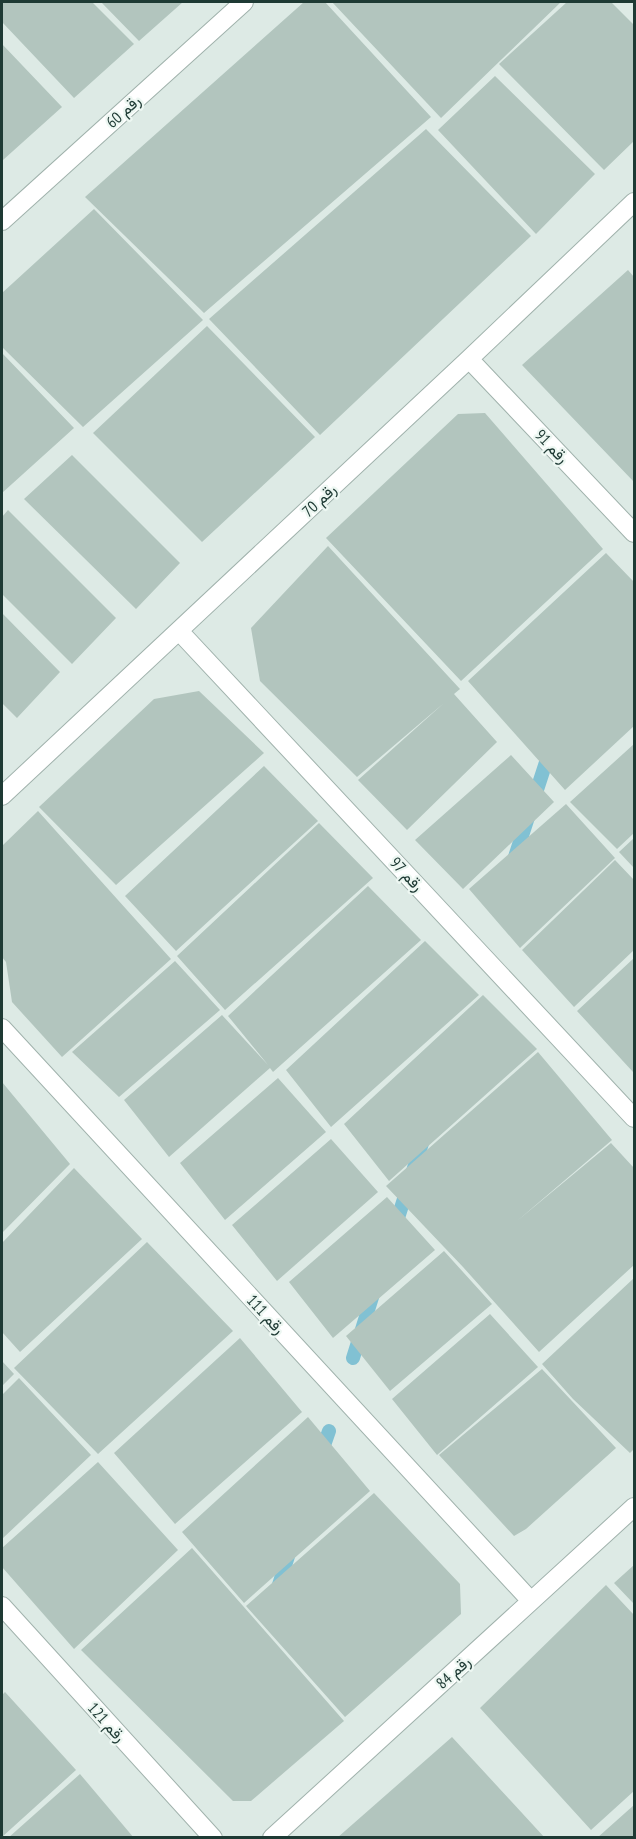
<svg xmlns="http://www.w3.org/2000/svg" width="636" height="1839" font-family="'PT Sans Narrow',Vazirmatn,sans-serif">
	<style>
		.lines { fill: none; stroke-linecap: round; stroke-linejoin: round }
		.stream { stroke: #81c1d3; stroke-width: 14 }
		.building { fill: #b2c5be }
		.minor-casing { stroke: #a0b2ac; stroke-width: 20 }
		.minor { stroke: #fff; stroke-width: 18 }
		.labels { text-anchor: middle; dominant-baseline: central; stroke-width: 4.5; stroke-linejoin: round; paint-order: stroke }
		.street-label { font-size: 16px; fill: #1e3a34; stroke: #edf7f2 }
	</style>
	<rect width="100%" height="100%" fill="#ddeae5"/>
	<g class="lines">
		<path class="stream" d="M 514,860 L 550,750
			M 395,1227 L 424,1137
			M 353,1358 L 374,1291
			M 321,1454 L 329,1431
			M 277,1591 L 290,1550"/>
	</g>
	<path class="building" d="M 2,2 L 92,2 L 134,44 L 74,98 L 2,22 Z
		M 101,2 L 183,2 L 139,41 Z
		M 304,2 L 325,2 L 431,117 L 204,313 L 85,197 Z
		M 332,2 L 561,2 L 441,118 Z
		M 567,2 L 611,2 L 634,25 L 634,141 L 604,170 L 499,64 Z
		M 2,44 L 62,107 L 3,160 L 2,159 Z
		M 495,76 L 595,174 L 536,234 L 438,130 Z
		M 426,129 L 531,236 L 320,435 L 209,319 Z
		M 94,209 L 203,320 L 83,427 L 2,347 L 2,293 Z
		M 628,270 L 634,277 L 634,482 L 522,365 Z
		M 207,326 L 315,437 L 202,542 L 93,433 Z
		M 2,353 L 74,428 L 2,493 Z
		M 485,413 L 603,549 L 461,681 L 326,538 L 458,414 Z
		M 72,455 L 180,563 L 136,609 L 24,499 Z
		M 8,510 L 116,618 L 72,664 L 2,594 L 2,517 Z
		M 328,546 L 460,689 L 454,694 L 497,742 L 407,830 L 358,780 L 444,703 L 357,777 L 260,681 L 251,628 Z
		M 606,553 L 634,582 L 634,726 L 565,790 L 468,681 Z
		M 2,613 L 60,672 L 17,718 L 2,703 Z
		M 199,691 L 264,753 L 116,885 L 39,807 L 154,699 Z
		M 634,744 L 634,833 L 617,849 L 570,802 Z
		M 511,755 L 554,802 L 463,889 L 415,840 Z
		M 264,766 L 318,821 L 176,951 L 125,896 Z
		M 566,804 L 615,858 L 520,948 L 469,889 Z
		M 38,811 L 171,959 L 62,1057 L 12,1002 L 6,962 L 2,957 L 2,846 Z
		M 319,823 L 373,878 L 225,1010 L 177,956 Z
		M 634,838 L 634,868 L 619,852 Z
		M 615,860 L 634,880 L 634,950 L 574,1007 L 522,950 Z
		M 368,886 L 421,940 L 273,1072 L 270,1068 L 169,1157 L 124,1100 L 222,1015 L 268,1065 L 228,1016 Z
		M 425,941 L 479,995 L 331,1127 L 286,1070 Z
		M 634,958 L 634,1070 L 633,1072 L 577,1011 Z
		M 175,961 L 220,1010 L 119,1097 L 72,1052 Z
		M 483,995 L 537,1049 L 389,1181 L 344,1124 Z
		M 538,1052 L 612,1140 L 517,1221 L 611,1143 L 634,1168 L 634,1265 L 539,1352 L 463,1267 L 386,1186 Z
		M 278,1078 L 326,1132 L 225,1220 L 180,1163 Z
		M 2,1082 L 70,1164 L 2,1233 Z
		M 331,1139 L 378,1192 L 277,1281 L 232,1225 Z
		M 74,1168 L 142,1239 L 20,1352 L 2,1332 L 2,1243 Z
		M 387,1197 L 435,1250 L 333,1338 L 289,1282 Z
		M 147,1242 L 233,1331 L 98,1454 L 14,1368 Z
		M 444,1251 L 492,1304 L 390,1391 L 346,1336 Z
		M 634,1278 L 634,1449 L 630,1453 L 573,1399 L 542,1364 Z
		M 490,1314 L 538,1367 L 437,1455 L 392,1399 Z
		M 240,1338 L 302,1412 L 175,1524 L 114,1453 Z
		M 2,1361 L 14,1374 L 2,1386 Z
		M 542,1369 L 616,1448 L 526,1529 L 514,1536 L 439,1455 Z
		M 19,1378 L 91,1455 L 2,1539 L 2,1395 Z
		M 308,1417 L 370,1491 L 244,1603 L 182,1532 Z
		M 98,1462 L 178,1550 L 74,1649 L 2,1567 L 2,1548 Z
		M 374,1493 L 460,1584 L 461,1614 L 345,1717 L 246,1606 Z
		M 192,1548 L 344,1721 L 251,1801 L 233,1801 L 81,1650 Z
		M 634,1565 L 634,1604 L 614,1583 Z
		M 606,1585 L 634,1615 L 634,1791 L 591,1830 L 480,1708 Z
		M 5,1692 L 76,1770 L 2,1837 L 2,1695 Z
		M 452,1737 L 545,1838 L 337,1838 Z
		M 80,1774 L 134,1838 L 8,1838 Z
		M 634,1805 L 634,1838 L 597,1838 Z"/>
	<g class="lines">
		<defs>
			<path id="minor" d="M 2,221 L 244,2
				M 469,359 L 634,533
				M 179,631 L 634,1118
				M 2,796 L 469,359 L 634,202
				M 2,1028 L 531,1601
				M 2,1606 L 213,1838
				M 272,1838 L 634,1507"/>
		</defs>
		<use href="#minor" class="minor-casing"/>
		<use href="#minor" class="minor"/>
	</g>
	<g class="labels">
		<g class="street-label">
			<text transform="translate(123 111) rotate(-42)">رقم 60</text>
			<text transform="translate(552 446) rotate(46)">رقم 91</text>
			<text transform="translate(319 500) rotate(-43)">رقم 70</text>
			<text transform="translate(407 874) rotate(47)">رقم 97</text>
			<text transform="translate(266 1314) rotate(47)">رقم 111</text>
			<text transform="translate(453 1672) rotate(-42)">رقم 84</text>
			<text transform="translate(107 1722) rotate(48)">رقم 121</text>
		</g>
	</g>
	<rect width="636" height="1839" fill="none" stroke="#1e3a34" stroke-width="6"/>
</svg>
